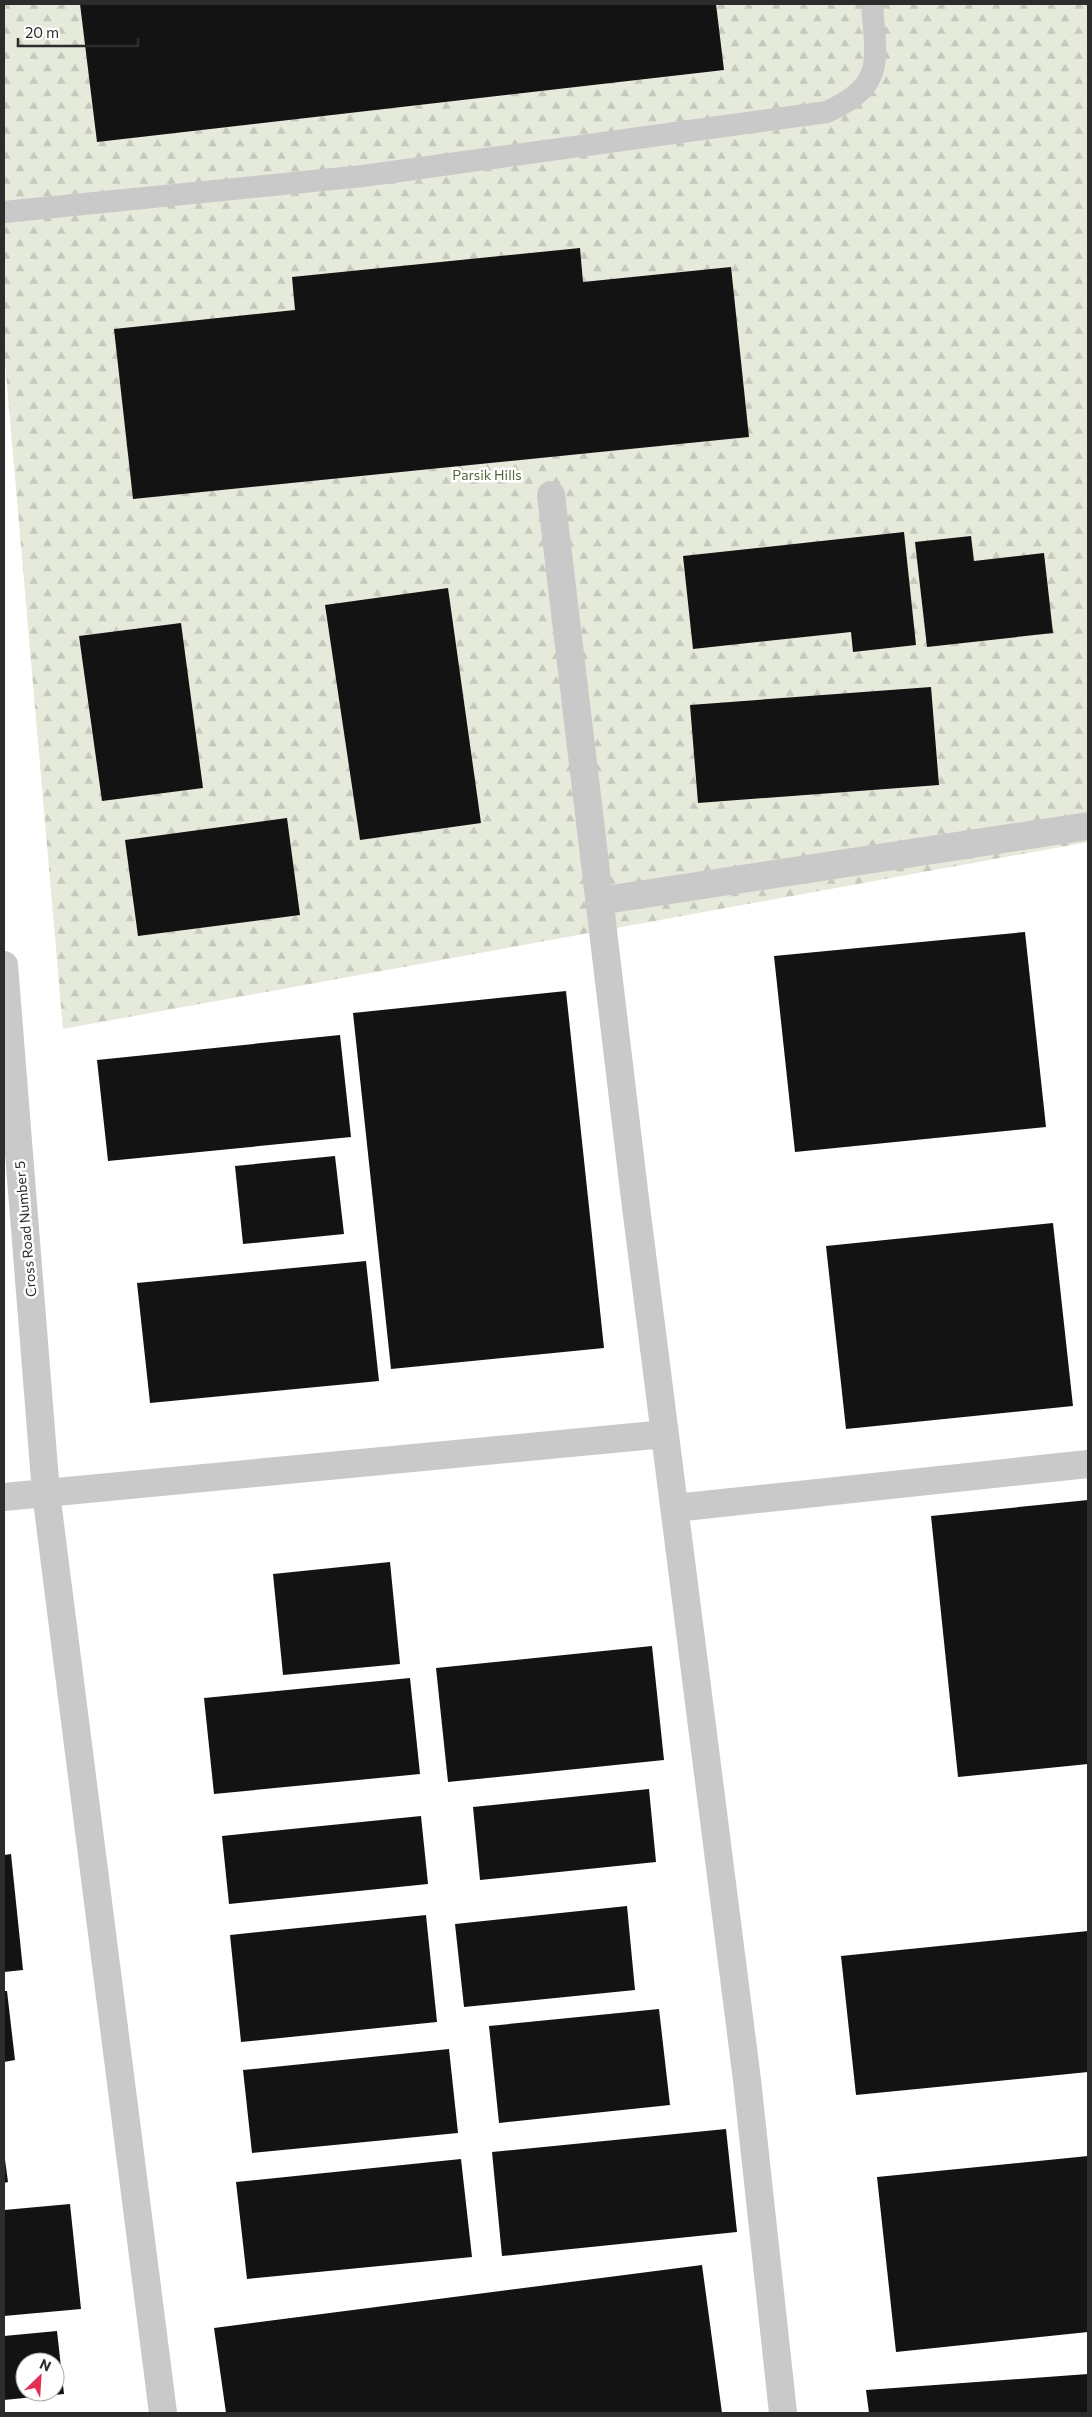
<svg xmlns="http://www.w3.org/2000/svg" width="1092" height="2417" font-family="Commissioner,sans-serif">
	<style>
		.forest { fill: url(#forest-firs) }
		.building { fill: #131313; fill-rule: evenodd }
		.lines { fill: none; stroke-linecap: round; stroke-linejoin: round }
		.lane { stroke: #c9c9c9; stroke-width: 22 }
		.street { stroke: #c9c9c9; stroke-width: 28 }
		.labels { text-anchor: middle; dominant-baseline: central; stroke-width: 5; stroke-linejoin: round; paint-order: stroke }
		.park-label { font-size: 14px; fill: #55673a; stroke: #fff }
		.street-label { font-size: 14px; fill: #2c2c2c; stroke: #fff }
	</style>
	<defs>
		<pattern id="forest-firs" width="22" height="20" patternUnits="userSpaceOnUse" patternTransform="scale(1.25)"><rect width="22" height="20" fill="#e5eada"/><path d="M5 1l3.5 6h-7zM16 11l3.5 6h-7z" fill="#c5c9bb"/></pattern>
	</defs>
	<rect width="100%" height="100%" fill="#fff"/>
	<path class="forest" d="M 4,4 L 1088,4 L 1088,842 L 63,1029 L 4,351 Z"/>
	<path class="building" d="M 80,4 L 716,4 L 724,70 L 97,142 Z
		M 580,248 L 583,282 L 731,267 L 749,437 L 133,499 L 114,329 L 295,310 L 292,277 Z
		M 904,532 L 916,645 L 853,652 L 851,632 L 693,649 L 683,556 Z
		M 971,536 L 974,561 L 1044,553 L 1053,633 L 927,647 L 915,542 Z
		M 448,588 L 481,823 L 360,840 L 325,605 Z
		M 181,623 L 203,788 L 102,801 L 79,636 Z
		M 931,687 L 939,785 L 698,803 L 690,705 Z
		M 287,818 L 300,915 L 138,936 L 125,840 Z
		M 1025,932 L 1046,1127 L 795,1152 L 774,956 Z
		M 566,991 L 604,1348 L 391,1369 L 353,1013 Z
		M 340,1035 L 351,1137 L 108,1161 L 97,1060 Z
		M 335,1156 L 344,1234 L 243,1244 L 235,1166 Z
		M 1053,1223 L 1073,1406 L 846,1429 L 826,1246 Z
		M 366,1261 L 379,1381 L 150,1403 L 137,1283 Z
		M 1088,1500 L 1088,1764 L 958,1777 L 931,1516 Z
		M 390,1562 L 400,1664 L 283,1675 L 273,1574 Z
		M 652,1646 L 664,1760 L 448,1782 L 436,1668 Z
		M 410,1678 L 420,1774 L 214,1794 L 204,1698 Z
		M 649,1789 L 656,1862 L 480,1880 L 473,1807 Z
		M 421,1816 L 428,1884 L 229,1904 L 222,1836 Z
		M 11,1854 L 23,1970 L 4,1972 L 4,1855 Z
		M 627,1906 L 635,1990 L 464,2007 L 455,1924 Z
		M 426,1915 L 437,2022 L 241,2042 L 230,1935 Z
		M 1088,1931 L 1088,2072 L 856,2095 L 841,1956 Z
		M 4,1991 L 7,1991 L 15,2060 L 4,2062 Z
		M 659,2009 L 670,2105 L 499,2123 L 489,2026 Z
		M 449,2049 L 458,2133 L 252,2153 L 243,2070 Z
		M 726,2129 L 737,2232 L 502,2256 L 492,2152 Z
		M 4,2152 L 8,2182 L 4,2183 Z
		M 1088,2156 L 1088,2332 L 896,2352 L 877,2177 Z
		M 461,2159 L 472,2257 L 247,2279 L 236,2182 Z
		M 70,2204 L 81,2309 L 4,2316 L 4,2210 Z
		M 702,2265 L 722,2413 L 226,2413 L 214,2328 Z
		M 57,2331 L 64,2394 L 4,2400 L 4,2336 ZM 25,2362 L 55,2362 L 55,2392 L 25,2392 Z
		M 1088,2374 L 1088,2413 L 869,2413 L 866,2390 Z"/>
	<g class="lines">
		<path class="lane" d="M 4,212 L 363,176 L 827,112 C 886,85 876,60 872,4"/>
		<path class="street" d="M 551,495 L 635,1199 L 747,2080 L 783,2413
			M 599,901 L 1088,826
			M 4,965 L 46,1493 L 163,2413
			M 4,1497 L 665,1434
			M 675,1508 L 1088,1464"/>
	</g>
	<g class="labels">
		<g class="park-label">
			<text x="487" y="474">Parsik Hills</text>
		</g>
		<g class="street-label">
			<text transform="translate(25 1229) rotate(-95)">Cross Road Number 5</text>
		</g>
	</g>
	<rect width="1092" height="2417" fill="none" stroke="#2c2c2c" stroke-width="10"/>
	<g transform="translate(40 2377) rotate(25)"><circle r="24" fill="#ffffff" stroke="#ababab"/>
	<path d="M0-4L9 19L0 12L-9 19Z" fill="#e42e54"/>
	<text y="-8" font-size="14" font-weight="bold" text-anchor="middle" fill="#2c2c2c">N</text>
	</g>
	<path d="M18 38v8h120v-8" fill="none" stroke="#2c2c2c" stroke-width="2.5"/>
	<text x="25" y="38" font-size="15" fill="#2c2c2c" stroke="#ffffff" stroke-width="4" paint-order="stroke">20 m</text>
</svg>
